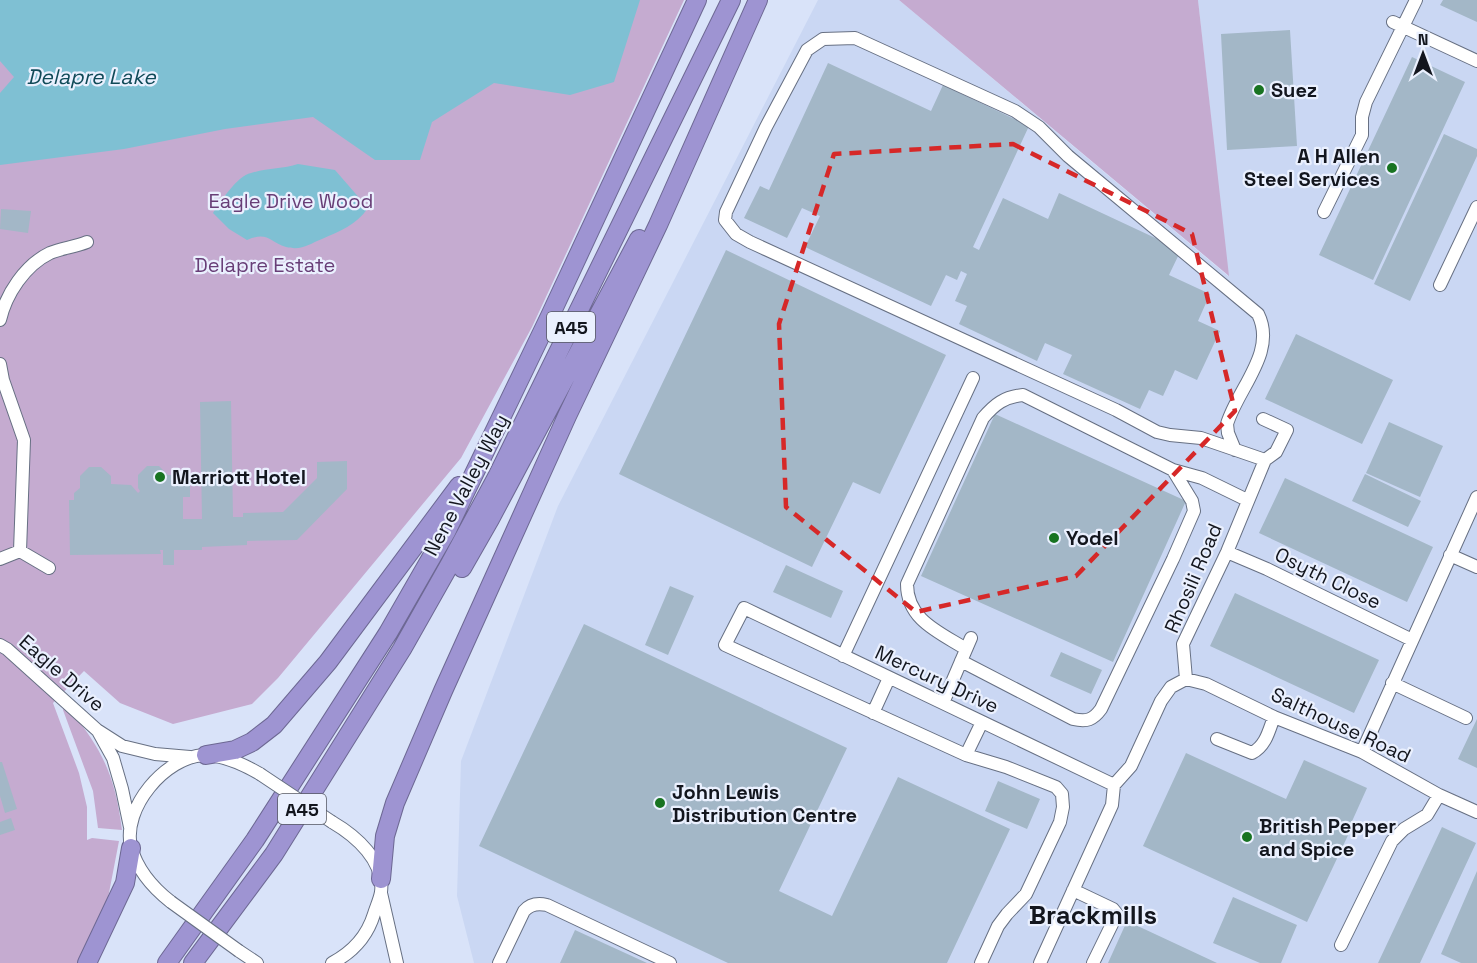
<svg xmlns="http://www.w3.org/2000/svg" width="1477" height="963" font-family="'Space Grotesk',sans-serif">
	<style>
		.built { fill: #cad7f3 }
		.green { fill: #c5abd0 }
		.water { fill: #7fc0d3 }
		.building { fill: #a3b7c7 }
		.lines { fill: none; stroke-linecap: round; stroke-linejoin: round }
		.minor-casing { stroke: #677083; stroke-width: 14 }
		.highway-casing { stroke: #6d6893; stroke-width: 20 }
		.minor { stroke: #fff; stroke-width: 12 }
		.highway { stroke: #9e94d2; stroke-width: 18 }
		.minor-bridge-casing { stroke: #677083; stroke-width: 14; stroke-linecap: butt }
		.minor-bridge { stroke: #fff; stroke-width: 12 }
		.marked { fill: none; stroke: #d62828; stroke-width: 4.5; stroke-dasharray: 12 8; stroke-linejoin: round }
		.poi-dot { fill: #187321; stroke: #eaf0fe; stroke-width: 2 }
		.labels { text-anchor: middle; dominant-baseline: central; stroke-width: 4.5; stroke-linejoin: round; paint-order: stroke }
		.shield { fill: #eaf0fe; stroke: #545761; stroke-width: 1.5 }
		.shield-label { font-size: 18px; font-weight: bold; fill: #13161e }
		.poi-label { font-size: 20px; font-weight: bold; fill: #13161e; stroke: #eaf0fe; text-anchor: start }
		.park-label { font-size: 20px; fill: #683e77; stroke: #eaf0fe }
		.street-label { font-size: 20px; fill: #13161e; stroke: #eaf0fe }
		.water-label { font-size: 21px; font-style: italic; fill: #104a58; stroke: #eaf0fe }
		.district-label { font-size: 26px; font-weight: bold; fill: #13161e; stroke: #eaf0fe }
	</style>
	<rect width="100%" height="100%" fill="#d9e3f9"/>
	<path class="built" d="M 818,0 L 899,0 L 1228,276 L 1198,0 L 1477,0 L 1477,963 L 474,963 L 457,896 L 461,761 L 558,506 Z"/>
	<path class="green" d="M 0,0 L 684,0 L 532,327 L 461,458 L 278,678 L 252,704 L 173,724 L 120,703 L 84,671 L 53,703 L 79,773 L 87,807 L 87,840 L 92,838 L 119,841 L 108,898 L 79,963 L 0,963 Z
		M 899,0 L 1198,0 L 1229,276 Z
		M 64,708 L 69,709 C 103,750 115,776 122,830 L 98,828 L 93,791 L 63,710 Z"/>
	<path class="water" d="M 0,0 L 640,0 L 614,82 L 570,95 L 494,83 L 432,122 L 420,160 L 375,160 L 313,117 L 225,129 L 124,149 L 0,165 L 0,93 L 14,77 L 0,61 Z
		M 298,164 L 335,170 L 368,208 C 356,225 340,231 322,239 C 309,244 302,251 286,247 C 269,242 268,231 247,240 L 229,229 L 213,213 C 221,201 237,176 251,173 C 267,168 283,169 298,164 Z"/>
	<path class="building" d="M 1443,0 L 1477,0 L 1477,22 L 1440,5 Z
		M 1290,30 L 1297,146 L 1227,150 L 1221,34 Z
		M 1412,57 L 1465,82 L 1373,280 L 1319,255 Z
		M 828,63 L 931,111 L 943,85 L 1029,126 L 973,247 L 979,250 L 1003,198 L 1048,219 L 1059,193 L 1181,250 L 1169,275 L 1210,294 L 1198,321 L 1220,331 L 1197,380 L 1175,370 L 1163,396 L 1149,390 L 1140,409 L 1063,374 L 1072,355 L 1045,343 L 1037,361 L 959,324 L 967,306 L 955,301 L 967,274 L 961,271 L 957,280 L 946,275 L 931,306 L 805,247 L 820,216 L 802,208 L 787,238 L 744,218 L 760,186 L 769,190 Z
		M 1444,134 L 1477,149 L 1477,156 L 1410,301 L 1374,284 Z
		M 1,209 L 31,211 L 28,233 L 0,229 Z
		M 726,250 L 946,355 L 880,494 L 853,482 L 812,567 L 619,474 Z
		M 1296,334 L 1393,380 L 1362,444 L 1265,399 Z
		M 231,401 L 233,517 L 243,517 L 243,513 L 283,512 L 317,478 L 317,462 L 347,461 L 347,489 L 297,540 L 247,541 L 247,545 L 202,547 L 202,550 L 174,550 L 174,565 L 163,565 L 163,550 L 160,550 L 161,554 L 70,555 L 69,500 L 74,500 L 74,493 L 80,488 L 80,476 L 89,467 L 101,467 L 111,476 L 111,484 L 131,485 L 138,493 L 140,491 L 138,488 L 138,475 L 147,466 L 159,466 L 168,475 L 180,475 L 183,480 L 190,480 L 190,497 L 183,497 L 183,519 L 202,519 L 200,402 Z
		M 995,414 L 1186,501 L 1113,662 L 921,576 Z
		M 1389,422 L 1443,446 L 1420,497 L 1366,473 Z
		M 1365,474 L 1421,501 L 1408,527 L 1352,501 Z
		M 1285,478 L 1433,547 L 1407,602 L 1259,533 Z
		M 786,565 L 843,591 L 831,618 L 773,592 Z
		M 670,586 L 694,596 L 668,655 L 645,645 Z
		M 1235,593 L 1379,660 L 1354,713 L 1210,646 Z
		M 584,624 L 847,748 L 779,891 L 832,916 L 898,777 L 1010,829 L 947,963 L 728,963 L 479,846 Z
		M 1061,652 L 1102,670 L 1091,694 L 1050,676 Z
		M 1477,719 L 1477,768 L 1458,759 Z
		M 1186,753 L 1286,799 L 1304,760 L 1367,788 L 1349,828 L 1351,829 L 1307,922 L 1143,846 Z
		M 0,762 L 2,762 L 17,809 L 5,813 L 0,796 Z
		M 998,781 L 1040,799 L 1027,829 L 985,811 Z
		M 11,818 L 15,830 L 0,835 L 0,822 Z
		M 1442,827 L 1476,843 L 1420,963 L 1378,963 Z
		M 1477,871 L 1477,963 L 1461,963 L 1441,954 Z
		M 1233,897 L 1297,925 L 1281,963 L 1260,963 L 1213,943 Z
		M 1127,921 L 1217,963 L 1108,963 Z
		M 575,930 L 647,963 L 560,963 Z"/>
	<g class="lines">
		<defs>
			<path id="minor" d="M 1393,22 L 1477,61
				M 1324,212 L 1362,135 L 1362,117 L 1366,102 L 1416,0
				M 1440,285 L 1477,207
				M 0,320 C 6,294 25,265 50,253 C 62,248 75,247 87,242
				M 0,364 L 3,380 L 24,440 L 20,551
				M 1263,419 L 1287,430 L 1276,452 L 1265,460
				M 1235,450 L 1228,433 L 1227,424 C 1238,388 1277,352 1258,314 L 1068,156 L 1039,127 L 1015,111 L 855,38 L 823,39 L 807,50 L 766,127 L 726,212 L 725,220 L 736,234 L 750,242 L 1116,410 L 1157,432 L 1170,435 L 1201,438 L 1265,460
				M 1173,470 L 1202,478 L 1247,500
				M 1227,552 L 1267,569 L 1412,640
				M 1450,555 L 1477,567
				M 0,559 L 20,551 L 49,568
				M 0,645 L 7,649 L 97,730 L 122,746 L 155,754 L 190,757
				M 843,656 L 973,378
				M 961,661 L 1073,719 C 1087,722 1093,720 1101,709 L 1173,559 L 1194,511 L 1192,501 L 1173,470 L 1023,395 C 1004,397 995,404 983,418 L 907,584 C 907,620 939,632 966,649
				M 1186,679 L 1206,684 L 1274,717 L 1362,752 L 1439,795 L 1477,812
				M 1392,683 L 1466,718
				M 943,703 L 971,638
				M 873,713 L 889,678
				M 982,722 L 966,755 L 725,645 L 744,608 L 1114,785
				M 98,731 L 113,758 L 122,789 L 130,827
				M 1217,739 L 1252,753 C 1266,746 1269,730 1274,717
				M 1362,752 L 1477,497
				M 966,755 L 1006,767 L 1056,787 L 1062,794 L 1063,807 L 1060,822 L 1026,894 L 1007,914 L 998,926 L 981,963
				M 332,822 C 356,836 385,861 381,892 C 380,899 376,907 374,914 C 367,937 353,952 332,963
				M 1073,890 L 1113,909 L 1117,914 L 1093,963
				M 381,893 L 397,963
				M 171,902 C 153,888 137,869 131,847 C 122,808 165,757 204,755 C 224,755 243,764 260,774
				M 1341,945 L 1392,841 L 1404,829 L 1427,815 L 1439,795
				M 239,951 L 257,963
				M 499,963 L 524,911 C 530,904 538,903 547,905 L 670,963
				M 1040,963 L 1112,805 L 1114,785 L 1131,766 L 1161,701 L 1171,687 L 1186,679 L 1183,644 L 1227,552 L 1265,460"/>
			<path id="highway" d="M 462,568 L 490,519 L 639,239
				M 206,755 L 235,750 L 252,742 L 274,725 L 328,662 L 459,486
				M 381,879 L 385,836 L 395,803 L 443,691 L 567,416 L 658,225 L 758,0
				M 87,963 L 125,883 L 131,848
				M 167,963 L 255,840 L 388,633 L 446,532 L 550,316 L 697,0
				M 193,963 L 274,854 L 402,649 L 450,564 L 498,475 L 731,0"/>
		</defs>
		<use href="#minor" class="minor-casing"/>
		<use href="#highway" class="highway-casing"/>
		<use href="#minor" class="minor"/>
		<use href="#highway" class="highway"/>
		<defs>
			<path id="minor-bridge" d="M 260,774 L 332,822
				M 171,902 L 239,951"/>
		</defs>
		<use href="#minor-bridge" class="minor-bridge-casing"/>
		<use href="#minor-bridge" class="minor-bridge"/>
	</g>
	<path class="marked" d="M 1013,144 L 1192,234 L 1235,411 L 1076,576 L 916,612 L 786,507 L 779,324 L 834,154 Z"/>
	<g class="poi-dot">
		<circle cx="1259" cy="90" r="6"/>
		<circle cx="1392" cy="168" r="6"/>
		<circle cx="160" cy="477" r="6"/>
		<circle cx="1054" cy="538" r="6"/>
		<circle cx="660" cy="803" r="6"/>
		<circle cx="1247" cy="837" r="6"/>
	</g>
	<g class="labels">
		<g class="shield">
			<rect x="547" y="312" width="48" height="30" rx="4.5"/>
			<rect x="278" y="794" width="48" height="30" rx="4.5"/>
		</g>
		<g class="shield-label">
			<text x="571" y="327">A45</text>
			<text x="302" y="809">A45</text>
		</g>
		<g class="poi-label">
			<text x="1271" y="90">Suez</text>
			<text x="1380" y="156" text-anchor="end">A H Allen<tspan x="1380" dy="23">Steel Services</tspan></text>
			<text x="172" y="477">Marriott Hotel</text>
			<text x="1066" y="538">Yodel</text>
			<text x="672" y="792">John Lewis<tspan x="672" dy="23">Distribution Centre</tspan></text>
			<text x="1259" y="826">British Pepper<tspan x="1259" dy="23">and Spice</tspan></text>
		</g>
		<g class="park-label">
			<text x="291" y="201">Eagle Drive Wood</text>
			<text x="265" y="265">Delapre Estate</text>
		</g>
		<g class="street-label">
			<text transform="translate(466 485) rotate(-62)">Nene Valley Way</text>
			<text transform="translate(1193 578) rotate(-67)">Rhosili Road</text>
			<text transform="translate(1328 578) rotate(26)">Osyth Close</text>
			<text transform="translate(62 673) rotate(41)">Eagle Drive</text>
			<text transform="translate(937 679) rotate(25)">Mercury Drive</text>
			<text transform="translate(1341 725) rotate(25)">Salthouse Road</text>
		</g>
		<g class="water-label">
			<text x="91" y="76">Delapre Lake</text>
		</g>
		<g class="district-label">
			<text x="1093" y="915">Brackmills</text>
		</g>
	</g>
	<g transform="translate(1423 54)" stroke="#eaf0fe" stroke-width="4.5" paint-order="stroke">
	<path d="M0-4.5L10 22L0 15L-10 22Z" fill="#13161e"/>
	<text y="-9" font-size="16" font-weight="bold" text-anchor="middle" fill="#13161e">N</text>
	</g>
</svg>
